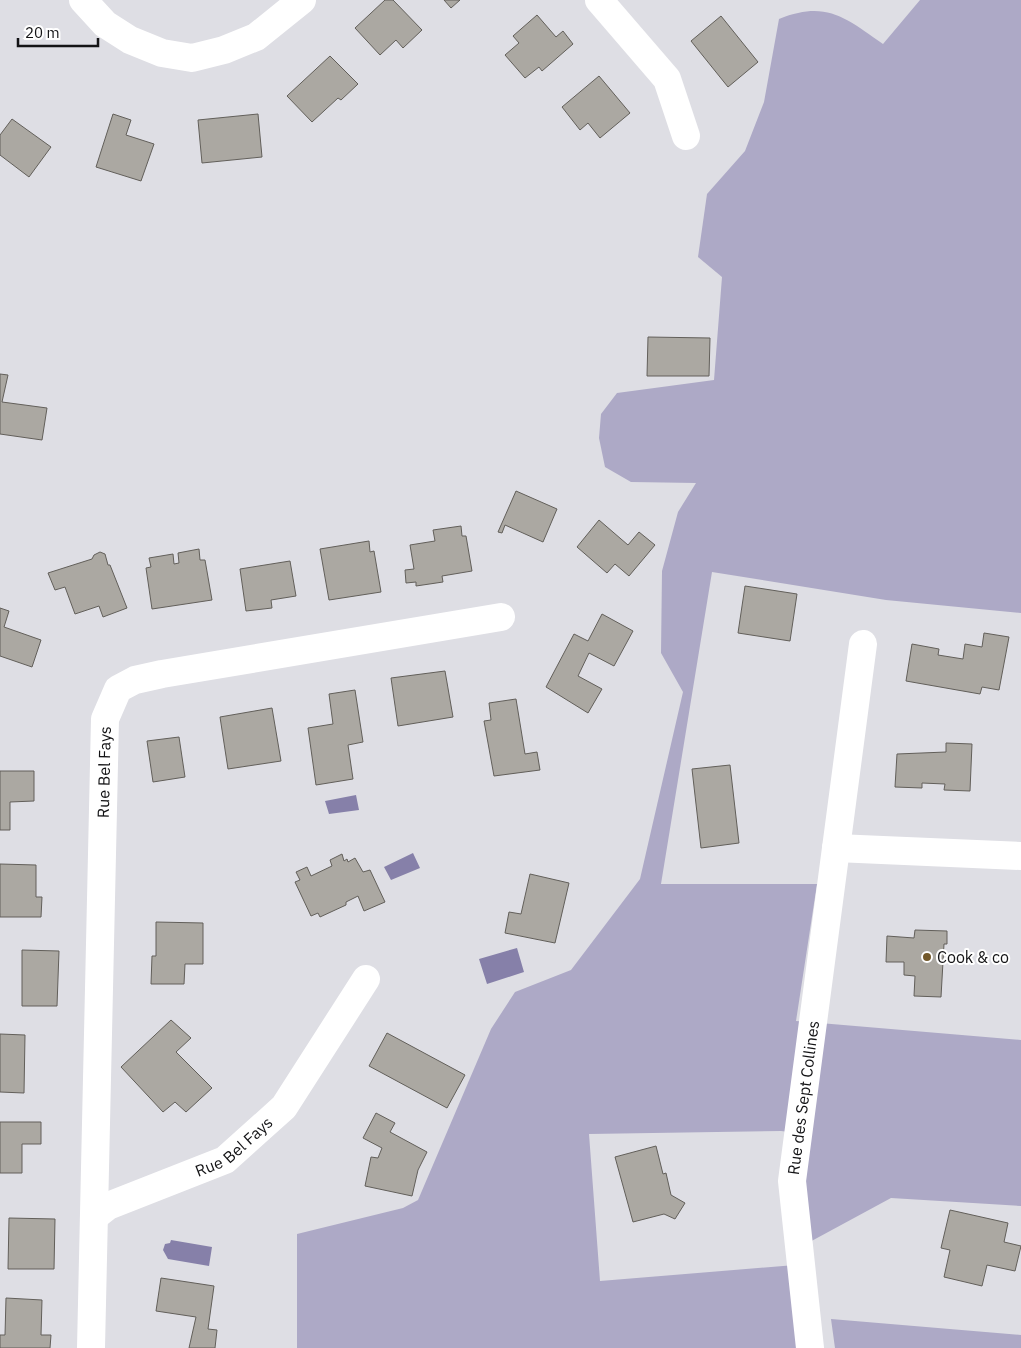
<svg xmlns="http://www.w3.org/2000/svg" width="1021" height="1348" font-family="'IBM Plex Sans',sans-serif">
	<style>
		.green { fill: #ada9c6 }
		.water { fill: #8680a9 }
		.building { fill: #aba8a2; stroke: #625f5a }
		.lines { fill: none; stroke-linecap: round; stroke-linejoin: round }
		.minor { stroke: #fff; stroke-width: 28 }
		.poi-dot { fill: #73592b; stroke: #fff; stroke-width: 2 }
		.labels { text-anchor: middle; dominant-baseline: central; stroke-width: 4; stroke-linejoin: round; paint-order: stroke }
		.street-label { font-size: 16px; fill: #131315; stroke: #fff }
		.poi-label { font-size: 16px; fill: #131315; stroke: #fff; text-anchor: start }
	</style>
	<rect width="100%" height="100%" fill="#dedee4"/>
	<path class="green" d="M 920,0 L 1021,0 L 1021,613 L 886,600 L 712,572 L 661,884 L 817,884 L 796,1021 L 1021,1040 L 1021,1206 L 891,1198 L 806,1244 L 805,1134 L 781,1131 L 589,1134 L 600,1281 L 795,1265 L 804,1348 L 297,1348 L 297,1234 L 403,1208 L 418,1200 L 491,1029 L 515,992 L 571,970 L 640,879 L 683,692 L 661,653 L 662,571 L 678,512 L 696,483 L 631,482 L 605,467 L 599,438 L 601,414 L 617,393 L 714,380 L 722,277 L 698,257 L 707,194 L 745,151 L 764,102 L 779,19 C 827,0 845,18 883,44 Z
		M 831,1319 L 1021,1335 L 1021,1348 L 835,1348 Z"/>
	<path class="water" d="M 356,795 L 359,810 L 329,814 L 325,801 Z
		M 413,853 L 420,868 L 391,880 L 384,867 Z
		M 517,948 L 524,972 L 487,984 L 479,959 Z
		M 171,1240 L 212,1247 L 209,1266 L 168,1259 L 163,1250 L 165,1244 L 170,1243 Z"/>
	<path class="building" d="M 385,0 L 393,0 L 422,30 L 403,48 L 396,40 L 380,55 L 355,28 Z
		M 444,0 L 460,0 L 451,8 Z
		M 537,15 L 556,37 L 563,31 L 573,44 L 542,71 L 539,67 L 525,78 L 505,55 L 519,43 L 513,36 Z
		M 721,16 L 758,62 L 728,87 L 691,41 Z
		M 330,56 L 358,84 L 341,100 L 338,98 L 312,122 L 287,96 Z
		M 599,76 L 630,113 L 600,138 L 588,123 L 580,130 L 562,107 Z
		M 113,114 L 131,120 L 126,135 L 154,144 L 141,181 L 96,167 Z
		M 258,114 L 262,157 L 202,163 L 198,120 Z
		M 12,119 L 51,147 L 29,177 L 0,155 L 0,135 Z
		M 648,337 L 710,338 L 709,376 L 647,376 Z
		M 0,374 L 8,375 L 2,402 L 47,408 L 42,440 L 0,434 Z
		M 516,491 L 557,509 L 543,542 L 505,525 L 502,533 L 498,532 Z
		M 599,520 L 628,545 L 639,532 L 655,545 L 629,576 L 615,564 L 607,573 L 577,547 Z
		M 461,526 L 462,536 L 466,536 L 472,571 L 442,576 L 443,582 L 416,586 L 416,582 L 406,583 L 405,570 L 414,569 L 410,545 L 435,541 L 433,530 Z
		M 369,541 L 370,552 L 374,551 L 381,592 L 329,600 L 320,549 Z
		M 199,549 L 200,560 L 205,560 L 212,600 L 152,609 L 146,568 L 151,567 L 149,558 L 173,554 L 174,564 L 179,563 L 178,553 Z
		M 100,552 L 105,554 L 108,565 L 110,565 L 127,608 L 103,617 L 99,606 L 75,614 L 65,587 L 55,590 L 48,573 L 92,559 L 94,555 Z
		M 290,561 L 296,596 L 271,600 L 272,608 L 246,611 L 240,569 Z
		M 745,586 L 797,594 L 790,641 L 738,633 Z
		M 0,608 L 9,611 L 4,627 L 41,640 L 32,667 L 0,656 Z
		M 602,614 L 633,631 L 614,666 L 589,653 L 578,676 L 602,689 L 588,713 L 546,687 L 574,634 L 588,641 Z
		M 984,633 L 1009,637 L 999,690 L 982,687 L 980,694 L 906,681 L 912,644 L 939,649 L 938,655 L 963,659 L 965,644 L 982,647 Z
		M 445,671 L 453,717 L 398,726 L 391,678 Z
		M 355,690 L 363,742 L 348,745 L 353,779 L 316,785 L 308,728 L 333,724 L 329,694 Z
		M 516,699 L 525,754 L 537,752 L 540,770 L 494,776 L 484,721 L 491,720 L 489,703 Z
		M 272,708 L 281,761 L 228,769 L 220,717 Z
		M 179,737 L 185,777 L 153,782 L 147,741 Z
		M 946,743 L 972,744 L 970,791 L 944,790 L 945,784 L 922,783 L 922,788 L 895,787 L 897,754 L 946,752 Z
		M 730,765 L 739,843 L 701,848 L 692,769 Z
		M 0,771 L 34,771 L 34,801 L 10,802 L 10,830 L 0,830 Z
		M 342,854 L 344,861 L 347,859 L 348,862 L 355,858 L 363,872 L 370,870 L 385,902 L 364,911 L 358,896 L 346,902 L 346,905 L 320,917 L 318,913 L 311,916 L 295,882 L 300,880 L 296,872 L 307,867 L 311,876 L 332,866 L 330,860 Z
		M 0,864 L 36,865 L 36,897 L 42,897 L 41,917 L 0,917 Z
		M 530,874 L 569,883 L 555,943 L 505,933 L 509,912 L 521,914 Z
		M 156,922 L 203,923 L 203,964 L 185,964 L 184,984 L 151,984 L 152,956 L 156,956 Z
		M 915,930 L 947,931 L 947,944 L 944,944 L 941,997 L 914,996 L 915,976 L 904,975 L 904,962 L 886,962 L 887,936 L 914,938 Z
		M 22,950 L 59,951 L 57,1006 L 22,1006 Z
		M 171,1020 L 191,1038 L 176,1052 L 212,1088 L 186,1112 L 175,1102 L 163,1112 L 121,1067 Z
		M 387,1033 L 465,1075 L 447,1108 L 369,1066 Z
		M 0,1034 L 25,1035 L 24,1093 L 0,1092 Z
		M 376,1113 L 395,1123 L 390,1132 L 427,1152 L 418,1170 L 412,1196 L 365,1186 L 371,1157 L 378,1158 L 382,1148 L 363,1138 Z
		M 0,1122 L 41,1122 L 41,1144 L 22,1144 L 22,1173 L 0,1173 Z
		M 656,1146 L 663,1174 L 666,1173 L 671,1195 L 685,1203 L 675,1219 L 664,1214 L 633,1222 L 615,1157 Z
		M 950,1210 L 1008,1223 L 1004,1242 L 1021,1246 L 1015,1271 L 987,1265 L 982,1286 L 944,1277 L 950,1250 L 941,1248 Z
		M 9,1218 L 55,1219 L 54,1269 L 8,1269 Z
		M 161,1278 L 214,1286 L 208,1329 L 217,1330 L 215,1348 L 189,1348 L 196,1317 L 156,1311 Z
		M 6,1298 L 42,1300 L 41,1335 L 51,1335 L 50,1348 L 0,1348 L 0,1335 L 5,1335 Z"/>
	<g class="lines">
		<g class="minor">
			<path d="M 83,0 L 105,24 L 130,40 L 162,53 L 192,58 L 224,50 L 256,37 L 302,0"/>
			<path d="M 599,0 L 667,79 L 686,136"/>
			<path d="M 836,848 L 1021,856"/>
			<path id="s1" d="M 94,1217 L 108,1206 L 225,1160 L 284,1107 L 366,979"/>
			<path id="s2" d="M 91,1348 L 105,719 L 118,689 L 135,680 L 162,674 L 501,617"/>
			<path id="s3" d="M 810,1348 L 792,1181 L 863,644"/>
		</g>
	</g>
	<circle class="poi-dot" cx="927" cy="957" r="5"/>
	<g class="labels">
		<g class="street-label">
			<text stroke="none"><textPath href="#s2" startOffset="576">Rue Bel Fays</textPath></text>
			<text stroke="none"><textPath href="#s3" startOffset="252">Rue des Sept Collines</textPath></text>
			<text stroke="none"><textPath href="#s1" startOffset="158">Rue Bel Fays</textPath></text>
		</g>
		<g class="poi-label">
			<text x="937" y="957">Cook &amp; co</text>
		</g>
	</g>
	<path d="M18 38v8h80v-8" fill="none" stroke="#131315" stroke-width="2.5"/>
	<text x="25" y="38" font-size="15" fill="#131315" stroke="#ffffff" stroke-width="4" paint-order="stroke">20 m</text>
</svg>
